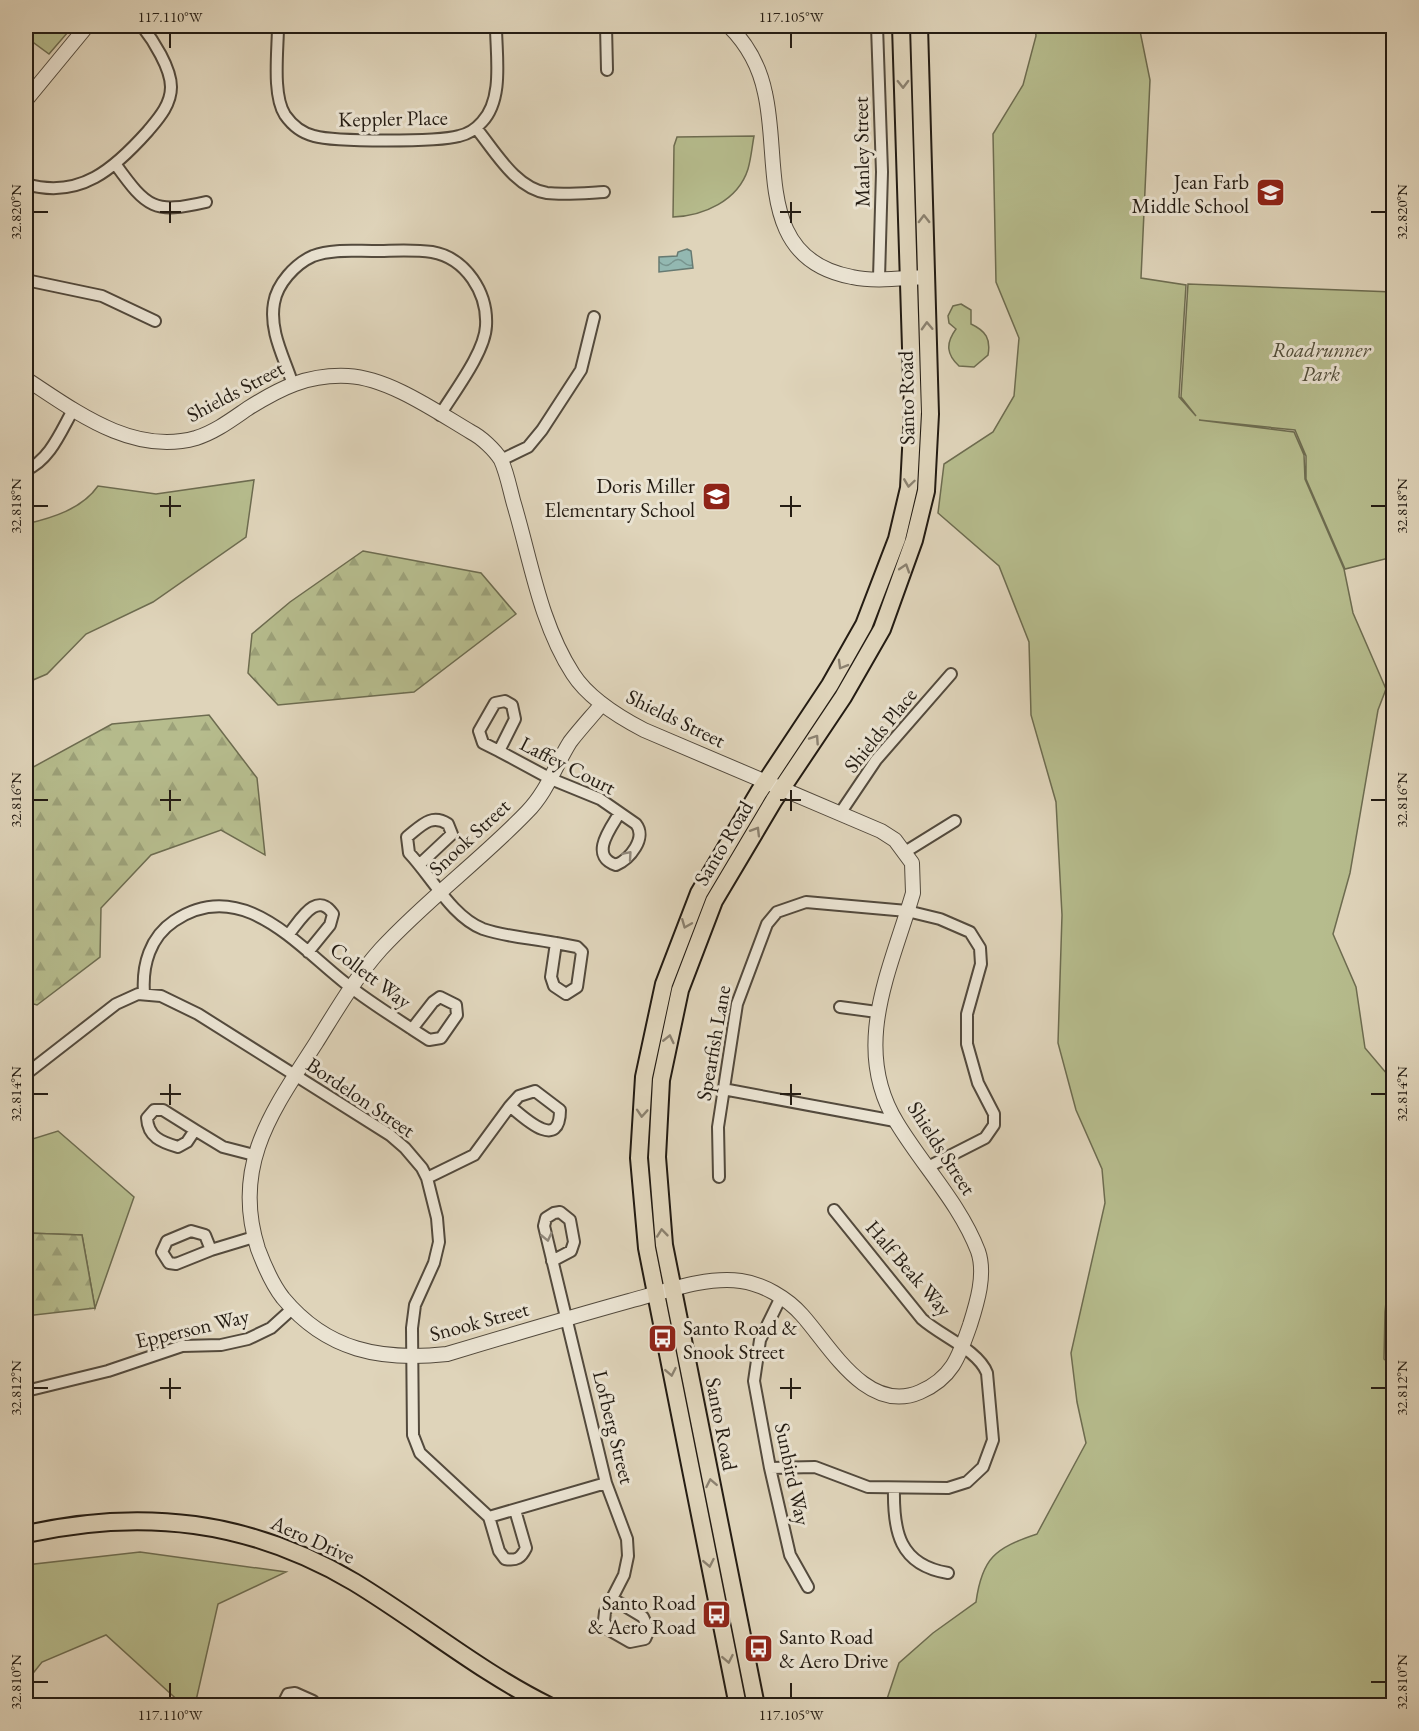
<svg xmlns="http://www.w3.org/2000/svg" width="1419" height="1731" font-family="'EB Garamond',serif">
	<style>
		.green { fill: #b6bc8d; stroke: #6d6c50; stroke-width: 1.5 }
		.forest { fill: url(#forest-firs); stroke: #6d6c50; stroke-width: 1.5 }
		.water { fill: url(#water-waves); stroke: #677a72; stroke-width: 1.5 }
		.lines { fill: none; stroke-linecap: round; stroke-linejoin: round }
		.minor-casing { stroke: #534a3d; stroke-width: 14 }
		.tertiary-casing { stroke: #534a3d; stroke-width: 16 }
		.primary-casing { stroke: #241c13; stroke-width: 20 }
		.minor { stroke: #eae3d2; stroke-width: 10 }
		.tertiary { stroke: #eae3d2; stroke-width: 14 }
		.primary { stroke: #dfd4ba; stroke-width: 16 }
		.oneway { stroke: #8b816f }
		.oneway2 { stroke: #91897c }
		.ticks { fill: none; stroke: #241c13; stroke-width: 2 }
		.labels { text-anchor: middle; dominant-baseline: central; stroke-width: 6; stroke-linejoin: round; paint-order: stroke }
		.street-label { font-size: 21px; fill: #241c13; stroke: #eae3d2 }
		.poi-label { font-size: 21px; fill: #241c13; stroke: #eae3d2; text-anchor: end }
		.park-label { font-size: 21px; font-style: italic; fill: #504c38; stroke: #eae3d2 }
		.neatline { fill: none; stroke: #241c13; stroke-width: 2 }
		.ticks-label { font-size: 15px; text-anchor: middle; fill: #241c13 }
	</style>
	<defs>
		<pattern id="forest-firs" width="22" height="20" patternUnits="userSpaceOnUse" patternTransform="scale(1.5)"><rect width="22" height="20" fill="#b6bc8d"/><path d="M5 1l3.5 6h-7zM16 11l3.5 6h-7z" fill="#9ca179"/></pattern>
		<pattern id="water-waves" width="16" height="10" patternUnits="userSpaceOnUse" patternTransform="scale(1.5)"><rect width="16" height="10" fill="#93b8b1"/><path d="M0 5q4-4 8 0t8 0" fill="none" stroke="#78958f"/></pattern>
	</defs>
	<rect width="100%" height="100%" fill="#dfd4ba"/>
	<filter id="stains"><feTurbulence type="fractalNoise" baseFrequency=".00333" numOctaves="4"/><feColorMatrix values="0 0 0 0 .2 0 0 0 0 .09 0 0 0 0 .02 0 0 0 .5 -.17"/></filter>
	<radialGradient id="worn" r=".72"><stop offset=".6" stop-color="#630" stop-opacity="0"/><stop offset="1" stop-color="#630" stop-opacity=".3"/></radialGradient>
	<path class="green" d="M 26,26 L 57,26 L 68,32 L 49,54 L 26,37 Z
		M 1035,26 L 1139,26 L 1150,80 L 1141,278 L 1186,285 L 1179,397 L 1196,416 L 1181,397 L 1188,284 L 1393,292 L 1393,557 L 1345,569 L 1306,479 L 1306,456 L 1295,430 L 1199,420 L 1294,432 L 1304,455 L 1305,479 L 1344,569 L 1353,613 L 1386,689 L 1378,710 L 1350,873 L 1333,934 L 1356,987 L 1365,1048 L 1393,1081 L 1394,1225 L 1385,1312 L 1384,1359 L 1394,1368 L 1393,1705 L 885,1705 L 899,1663 L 933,1633 L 976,1602 C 982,1558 995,1548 1037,1534 L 1086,1443 L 1077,1402 L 1071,1353 L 1105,1203 L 1102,1169 L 1076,1110 L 1058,1043 L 1062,915 L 1056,802 L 1031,715 L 1029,642 L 999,566 L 938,513 L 944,464 L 993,432 L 1014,396 L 1019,338 L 996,282 L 993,134 L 1023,85 L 1036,36 Z
		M 754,136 C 752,147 751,159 748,169 C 738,201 703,216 673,217 L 674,146 L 677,137 Z
		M 961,304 L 971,310 L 971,324 C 986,331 991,339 988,355 L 974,367 L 959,366 C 947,355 945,344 956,329 L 949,323 L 948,316 L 953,306 Z
		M 254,480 L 246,537 L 153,602 L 86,634 L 47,674 L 26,683 L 26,524 C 52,518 82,509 98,486 L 156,494 Z
		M 58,1131 L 134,1197 L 95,1308 L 82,1235 L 26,1233 L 26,1141 Z
		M 140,1552 L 286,1572 L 218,1604 L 195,1705 L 183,1705 L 106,1635 L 42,1662 L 26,1682 L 26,1565 Z"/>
	<path class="forest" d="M 363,551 L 481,573 L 516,614 L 414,692 L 278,705 L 248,673 L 252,634 L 290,602 Z
		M 209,715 L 257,778 L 265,855 L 221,830 L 151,855 L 101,908 L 100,957 L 37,1005 L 26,1002 L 26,771 L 112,724 Z
		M 26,1233 L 82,1235 L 95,1308 L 26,1316 Z"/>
	<path class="water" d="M 687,249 L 691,251 L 693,268 L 659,272 L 659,257 L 677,256 L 678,252 Z"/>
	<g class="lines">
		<defs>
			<path id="minor" d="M 278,26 C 278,50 272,95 285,115 C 292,125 302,133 314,136 C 334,142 438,142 459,136 C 468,134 476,129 482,122 C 504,99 496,55 496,26
				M 606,26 L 607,70
				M 877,26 L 882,172 L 879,278
				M 476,128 C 495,151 515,188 547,193 C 565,195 585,193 604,192
				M 116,165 C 147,208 154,214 206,202
				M 26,184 C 80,200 115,168 148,131 C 158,119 171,105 171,87 C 171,68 153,40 142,26
				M 26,280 L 102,296 L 155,321
				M 292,382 C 284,357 269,331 274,303 C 277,284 295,264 313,256 C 332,249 353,251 372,251 C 392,251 412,249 432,252 C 466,258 488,293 486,326 C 485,352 454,392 440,415
				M 501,460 L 528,447 L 542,430 L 581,370 L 594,317
				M 26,470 C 50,460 61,431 73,410
				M 505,701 L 512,705 L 515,719 L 499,751 L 483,743 L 479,731 L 495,703 Z
				M 499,751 L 551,779 L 600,799 L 636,824 C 647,838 630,859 616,865 C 589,856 610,829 619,814
				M 841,812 L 876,760 L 951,674
				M 905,852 L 955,821
				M 420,864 L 452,834 L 448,824 C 431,813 421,826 407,837 L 409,853 C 431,876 452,917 483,929 C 506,937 532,938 556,943
				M 288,935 C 300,921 316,890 333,914 L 330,925 L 308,952
				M 556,943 L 577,947 L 582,952 L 577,987 L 566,994 L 554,986 L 551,977 Z
				M 144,993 C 142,965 150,937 174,921 C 241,876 296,944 344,982 C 365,999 389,1014 412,1029
				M 440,997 L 456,1005 L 457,1015 L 441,1038 L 429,1040 L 412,1029 L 433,1002 Z
				M 840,1007 L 877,1012
				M 26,1074 L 116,1004 L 138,994 L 161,996 L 198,1014 L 390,1135 L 405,1148 L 422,1168 L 427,1178 L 437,1218 L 439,1242 L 434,1263 L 415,1305 L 412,1328 L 413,1435 L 420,1453 L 489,1517 L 606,1483
				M 723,1089 L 895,1121
				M 535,1091 L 560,1110 C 560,1152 524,1118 510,1106 L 519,1096 Z
				M 154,1110 L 163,1110 L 195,1130 L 187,1142 L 178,1147 C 161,1142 148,1137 147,1118 Z
				M 195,1130 L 223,1147 L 254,1155
				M 719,1177 L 718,1127 L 737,1004 L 767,924 L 777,912 L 806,902 L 907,911 L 940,919 L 970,932 L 980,948 L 981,964 L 967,1014 L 967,1044 L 978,1083 L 994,1114 L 994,1125 L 985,1138 L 928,1167
				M 427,1178 L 474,1155 L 510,1106
				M 191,1231 L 205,1235 L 211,1250 L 176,1264 L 169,1263 L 162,1252 L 167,1241 Z
				M 211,1250 L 254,1237
				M 552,1261 L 571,1251 L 574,1242 L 570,1220 L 560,1212 L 554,1213 L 546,1218 L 544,1226 L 606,1483 L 627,1539 L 628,1556 L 624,1575 L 605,1612 L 604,1621 L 609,1630 L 630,1642 L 645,1639 L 649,1630 L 643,1617 L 613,1599
				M 781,1297 L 760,1340 L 754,1381 L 770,1468 L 790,1555 L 808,1587
				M 26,1391 L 108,1371 L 182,1346 L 221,1345 L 248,1339 L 271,1328 L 292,1309
				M 770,1468 L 815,1467 L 868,1487 L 948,1488 L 967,1482 L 983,1467 L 993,1440 L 987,1373 C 978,1350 941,1336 922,1319 L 834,1210
				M 894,1488 C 893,1531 899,1565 948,1573
				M 489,1517 L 499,1551 L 505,1559 C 517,1561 521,1558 526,1548 L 515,1510
				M 282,1706 L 288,1694 L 295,1693 L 313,1701 L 311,1706"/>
			<path id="tertiary" d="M 729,26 C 747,44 760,68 765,93 C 781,162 755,259 852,277 C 875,282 902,278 925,277
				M 26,100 L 87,26
				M 26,379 C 75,411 133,456 196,438 C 215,432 231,420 247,409 C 280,388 308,374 348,376 C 389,378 437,412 471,432 C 481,437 495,450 501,460 C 507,473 510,490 514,504 C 531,561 540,623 573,674 C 589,699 619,717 644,730 L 881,831 L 895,840 L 912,863 L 913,893 C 891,969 850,1047 897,1123 C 923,1166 960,1204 978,1251 C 986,1274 977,1303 970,1325 C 959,1357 952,1378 920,1392 C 867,1415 830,1346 802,1315 C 787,1298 763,1284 741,1281 C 705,1276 664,1292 629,1301 C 568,1318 507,1336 447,1354 C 381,1361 327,1351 283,1298 C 272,1284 264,1265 258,1249 C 231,1165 273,1110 316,1043 C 336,1011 355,978 381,949 C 426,900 481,860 527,812 C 547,792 555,766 570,742 C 580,729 592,716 602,704"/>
			<path id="primary" d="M 26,1534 C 143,1508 249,1520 354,1582 C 420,1622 480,1672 549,1706
				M 738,1706 L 647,1248 L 639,1158 L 644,1077 L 664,984 L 699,893 L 759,792 L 830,685 L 864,625 L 897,539 L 909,488 L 913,412 L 901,26
				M 756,1706 L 664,1245 L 657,1157 L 661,1080 L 680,990 L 714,901 L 774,800 L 843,697 L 882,629 L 914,540 L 926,491 L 930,414 L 919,26"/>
		</defs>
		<use href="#minor" class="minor-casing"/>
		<use href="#tertiary" class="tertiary-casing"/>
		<use href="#primary" class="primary-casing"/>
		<use href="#minor" class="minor"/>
		<use href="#tertiary" class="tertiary"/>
		<use href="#primary" class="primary"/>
	</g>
	<defs><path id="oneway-chevron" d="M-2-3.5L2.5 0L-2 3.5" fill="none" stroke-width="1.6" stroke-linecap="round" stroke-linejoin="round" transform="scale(1.5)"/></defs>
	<g class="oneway">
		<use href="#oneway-chevron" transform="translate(903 84) rotate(89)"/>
		<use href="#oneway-chevron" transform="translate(924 219) rotate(-91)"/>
		<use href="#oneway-chevron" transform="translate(927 326) rotate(-92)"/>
		<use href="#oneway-chevron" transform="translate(909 483) rotate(98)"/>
		<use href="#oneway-chevron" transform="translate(905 568) rotate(-72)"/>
		<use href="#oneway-chevron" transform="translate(842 665) rotate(120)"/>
		<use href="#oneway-chevron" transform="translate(815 739) rotate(-56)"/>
		<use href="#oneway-chevron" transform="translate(756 831) rotate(-59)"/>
		<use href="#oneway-chevron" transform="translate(686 924) rotate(112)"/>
		<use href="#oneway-chevron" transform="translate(669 1039) rotate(-77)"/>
		<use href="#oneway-chevron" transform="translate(642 1113) rotate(94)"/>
		<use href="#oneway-chevron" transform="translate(662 1233) rotate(-96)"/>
		<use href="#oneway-chevron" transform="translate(671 1372) rotate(79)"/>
		<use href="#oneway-chevron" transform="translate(711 1483) rotate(-101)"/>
		<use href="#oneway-chevron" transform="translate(709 1563) rotate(79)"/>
		<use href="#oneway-chevron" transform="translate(728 1659) rotate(79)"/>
	</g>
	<g class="oneway2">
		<use href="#oneway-chevron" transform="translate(628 855) rotate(-49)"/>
		<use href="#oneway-chevron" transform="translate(547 1237) rotate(77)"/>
	</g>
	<path class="ticks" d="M 170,33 L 170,48M 791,33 L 791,48M 170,202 L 170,223M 791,202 L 791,223M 33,212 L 48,212M 160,212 L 181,212M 780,212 L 801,212M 1371,212 L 1386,212M 170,496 L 170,517M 791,496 L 791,517M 33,506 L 48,506M 160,506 L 181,506M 780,506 L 801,506M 1371,506 L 1386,506M 170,790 L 170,811M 791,790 L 791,811M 33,800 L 48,800M 160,800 L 181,800M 780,800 L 801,800M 1371,800 L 1386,800M 170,1084 L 170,1105M 791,1084 L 791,1105M 33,1094 L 48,1094M 160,1094 L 181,1094M 780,1094 L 801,1094M 1371,1094 L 1386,1094M 170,1378 L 170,1399M 791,1378 L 791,1399M 33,1388 L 48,1388M 160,1388 L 181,1388M 780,1388 L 801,1388M 1371,1388 L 1386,1388M 33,1682 L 48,1682M 1371,1682 L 1386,1682M 170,1683 L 170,1698M 791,1683 L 791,1698"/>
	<defs>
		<symbol id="school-square" viewBox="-11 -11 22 22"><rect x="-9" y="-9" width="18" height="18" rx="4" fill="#8f2418" stroke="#eae3d2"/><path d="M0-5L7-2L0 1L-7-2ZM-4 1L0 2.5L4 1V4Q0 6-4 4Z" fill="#fff"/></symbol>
		<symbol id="bus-square" viewBox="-11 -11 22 22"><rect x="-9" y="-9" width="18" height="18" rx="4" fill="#8f2418" stroke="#eae3d2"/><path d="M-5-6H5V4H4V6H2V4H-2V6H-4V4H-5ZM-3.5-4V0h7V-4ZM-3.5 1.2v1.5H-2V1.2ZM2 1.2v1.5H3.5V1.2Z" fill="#fff"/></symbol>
	</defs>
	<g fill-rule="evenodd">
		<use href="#school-square" x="1254" y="176" width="33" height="33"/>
		<use href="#school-square" x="700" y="480" width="33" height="33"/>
		<use href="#bus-square" x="646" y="1322" width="33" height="33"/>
		<use href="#bus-square" x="700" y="1598" width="33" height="33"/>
		<use href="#bus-square" x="742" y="1632" width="33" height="33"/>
	</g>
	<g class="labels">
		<g class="street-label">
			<text transform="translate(393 118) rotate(-1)">Keppler Place</text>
			<text transform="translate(861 152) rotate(-91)">Manley Street</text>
			<text transform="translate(235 391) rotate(-28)">Shields Street</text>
			<text transform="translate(906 398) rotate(-91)">Santo Road</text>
			<text transform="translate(676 718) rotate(26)">Shields Street</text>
			<text transform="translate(880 730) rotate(-51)">Shields Place</text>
			<text transform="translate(568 765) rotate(27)">Laffey Court</text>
			<text transform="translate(469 837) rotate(-43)">Snook Street</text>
			<text transform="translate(723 843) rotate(-59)">Santo Road</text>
			<text transform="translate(371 975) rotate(37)">Collett Way</text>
			<text transform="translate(713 1043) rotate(-80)">Spearfish Lane</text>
			<text transform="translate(361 1097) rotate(34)">Bordelon Street</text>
			<text transform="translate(942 1148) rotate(57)">Shields Street</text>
			<text transform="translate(909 1268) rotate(49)">Half Beak Way</text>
			<text transform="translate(479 1321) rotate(-15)">Snook Street</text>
			<text transform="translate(192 1328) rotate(-13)">Epperson Way</text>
			<text transform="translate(722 1424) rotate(79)">Santo Road</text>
			<text transform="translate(614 1427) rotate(76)">Lofberg Street</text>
			<text transform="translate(793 1474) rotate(78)">Sunbird Way</text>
			<text transform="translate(313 1539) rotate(24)">Aero Drive</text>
		</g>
		<g class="poi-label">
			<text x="1249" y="181">Jean Farb<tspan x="1249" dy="24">Middle School</tspan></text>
			<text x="695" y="485">Doris Miller<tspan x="695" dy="24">Elementary School</tspan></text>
			<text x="683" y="1327" text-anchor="start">Santo Road &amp;<tspan x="683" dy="24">Snook Street</tspan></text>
			<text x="696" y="1602">Santo Road<tspan x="696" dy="24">&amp; Aero Road</tspan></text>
			<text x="779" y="1636" text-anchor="start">Santo Road<tspan x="779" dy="24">&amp; Aero Drive</tspan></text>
		</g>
		<g class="park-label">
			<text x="1321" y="349">Roadrunner<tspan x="1321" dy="24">Park</tspan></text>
		</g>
	</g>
	<rect width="1419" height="1731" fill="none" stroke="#dfd4ba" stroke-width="66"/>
	<rect x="33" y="33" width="1353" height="1665" class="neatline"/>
	<g class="ticks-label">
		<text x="170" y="22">117.110°W</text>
		<text x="791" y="22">117.105°W</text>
		<text transform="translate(16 212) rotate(-90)" y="5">32.820°N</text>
		<text transform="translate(1402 212) rotate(-90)" y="5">32.820°N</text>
		<text transform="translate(16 506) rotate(-90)" y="5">32.818°N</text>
		<text transform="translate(1402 506) rotate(-90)" y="5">32.818°N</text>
		<text transform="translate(16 800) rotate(-90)" y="5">32.816°N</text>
		<text transform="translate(1402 800) rotate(-90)" y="5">32.816°N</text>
		<text transform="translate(16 1094) rotate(-90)" y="5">32.814°N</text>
		<text transform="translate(1402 1094) rotate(-90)" y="5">32.814°N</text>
		<text transform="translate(16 1388) rotate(-90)" y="5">32.812°N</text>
		<text transform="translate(1402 1388) rotate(-90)" y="5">32.812°N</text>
		<text transform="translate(16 1682) rotate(-90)" y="5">32.810°N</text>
		<text transform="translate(1402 1682) rotate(-90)" y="5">32.810°N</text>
		<text x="170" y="1720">117.110°W</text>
		<text x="791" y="1720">117.105°W</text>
	</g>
	<rect width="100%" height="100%" filter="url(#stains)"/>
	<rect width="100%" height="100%" fill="url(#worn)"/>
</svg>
